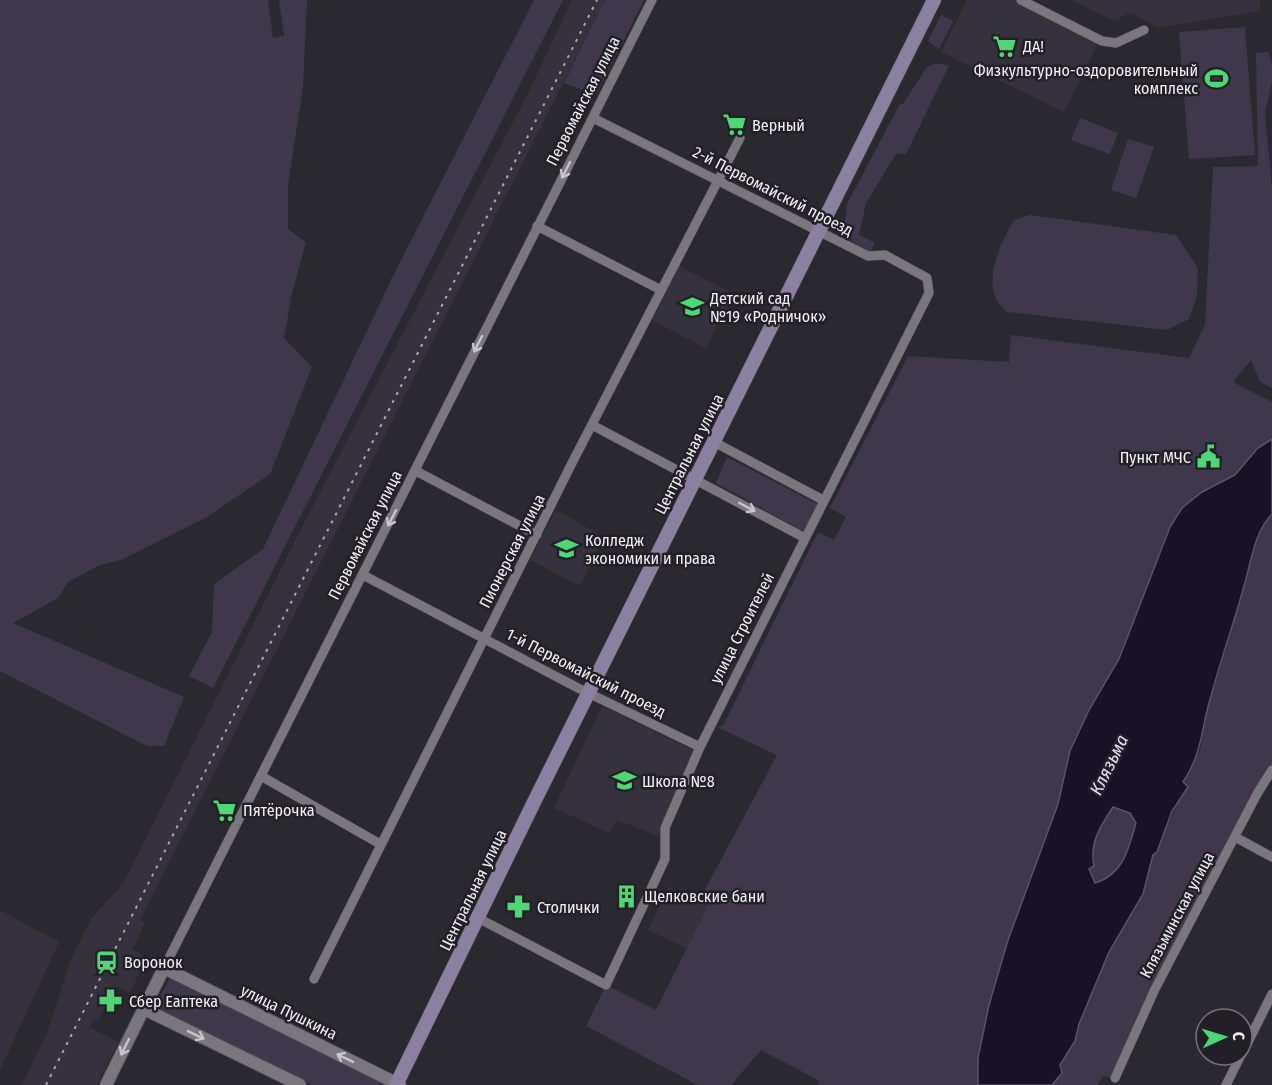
<svg xmlns="http://www.w3.org/2000/svg" width="1272" height="1085" font-family="'Fira Sans Condensed',sans-serif">
	<style>
		.built { fill: #35313d }
		.green { fill: #3f384c }
		.water { fill: #191127; stroke: #5a5465; stroke-width: 1.5; fill-rule: evenodd }
		.lines { fill: none; stroke-linecap: round; stroke-linejoin: round }
		.minor-casing { stroke: #49484d; stroke-width: 10 }
		.tertiary-casing { stroke: #49484d; stroke-width: 14 }
		.secondary-casing { stroke: #49484d; stroke-width: 15 }
		.minor { stroke: #79767e; stroke-width: 9 }
		.tertiary { stroke: #79767e; stroke-width: 12 }
		.secondary { stroke: #8c80a1; stroke-width: 14 }
		.rail { stroke: #aaa8ae; stroke-width: 2; stroke-dasharray: 3 6; stroke-linecap: butt }
		.oneway { stroke: #c8c6cc }
		.labels { text-anchor: middle; dominant-baseline: central; stroke-width: 5; stroke-linejoin: round; paint-order: stroke }
		.poi-label { font-size: 16px; fill: #f2f1f6; stroke: #222026; text-anchor: start }
		.street-label { font-size: 16px; fill: #f2f1f6; stroke: #222026 }
		.water-label { font-size: 18px; font-style: italic; fill: #e7ddfd; stroke: #222026 }
	</style>
	<rect width="100%" height="100%" fill="#2b2930"/>
	<path class="built" d="M 572,0 L 605,0 L 140,920 L 145,923 L 133,949 L 142,955 L 139,962 L 143,965 L 130,993 L 116,986 L 98,1021 L 94,1019 L 90,1027 L 118,1042 L 97,1085 L 22,1085 L 47,1033 L 71,959 L 91,919 L 124,882 L 299,533 L 527,95 Z
		M 967,0 L 1016,0 L 1098,43 L 1064,112 L 941,52 Z
		M 1071,0 L 1260,0 L 1260,11 L 1157,28 L 1131,12 L 1115,21 Z
		M 679,266 L 733,293 L 706,348 L 652,320 Z
		M 556,510 L 604,537 L 580,586 L 530,560 Z
		M 602,706 L 693,750 L 658,836 L 617,820 L 609,833 L 554,808 Z
		M 669,887 L 708,906 L 687,949 L 648,930 Z
		M 0,910 L 59,942 L 0,1070 Z"/>
	<path class="green" d="M 0,0 L 268,0 L 273,38 L 284,36 L 279,0 L 307,0 L 303,87 L 288,185 L 288,229 L 306,242 L 292,293 L 284,338 L 312,367 L 270,474 L 207,517 L 121,560 L 100,565 L 68,582 L 58,598 L 13,623 L 184,697 L 164,746 L 147,746 L 0,671 Z
		M 534,0 L 563,0 L 213,688 L 189,676 L 212,632 L 214,584 L 263,549 L 395,272 Z
		M 605,0 L 644,0 L 596,95 L 564,83 Z
		M 941,15 L 953,21 L 939,49 L 928,41 Z
		M 1245,27 L 1255,155 L 1189,159 L 1179,32 Z
		M 1268,52 L 1272,65 L 1272,81 L 1265,113 L 1272,188 L 1272,388 L 1260,382 L 1251,360 L 1233,382 L 1272,402 L 1272,439 L 1257,449 L 1235,475 L 1202,492 L 1170,527 L 1119,659 L 1089,710 L 1070,751 L 1058,804 L 1008,940 L 989,1005 L 978,1058 L 978,1085 L 819,1085 L 818,1080 L 761,1050 L 731,1085 L 698,1085 L 586,1026 L 606,985 L 656,1010 L 708,906 L 700,899 L 777,755 L 717,727 L 723,726 L 818,532 L 834,540 L 846,517 L 830,508 L 908,356 L 1009,362 L 1011,335 L 1189,358 L 1205,325 L 1213,167 L 1258,166 L 1256,53 Z
		M 936,63 L 949,66 L 906,154 L 896,154 L 866,203 L 859,235 L 875,243 L 870,252 L 853,242 L 844,228 L 847,204 L 900,104 L 903,104 L 927,67 Z
		M 1080,118 L 1118,133 L 1110,154 L 1071,140 Z
		M 1128,139 L 1154,147 L 1136,198 L 1111,190 Z
		M 1030,215 L 1176,235 L 1198,268 L 1197,295 L 1189,319 L 1167,330 L 1007,312 C 978,289 999,246 1014,220 Z
		M 727,457 L 817,504 L 803,531 L 716,483 Z
		M 1272,514 L 1272,770 L 1257,794 L 1115,1078 L 1103,1076 L 1097,1085 L 1052,1085 L 1062,1073 L 1060,1065 L 1075,1041 L 1079,1024 L 1109,952 L 1143,894 L 1153,855 L 1178,803 L 1183,782 L 1201,748 L 1203,722 L 1230,637 L 1254,546 L 1265,521 Z
		M 1113,807 L 1130,813 L 1136,823 C 1129,848 1123,875 1095,883 L 1089,868 L 1094,866 C 1089,843 1101,826 1113,807 Z
		M 172,974 L 382,1079 L 379,1085 L 312,1085 L 154,1008 Z"/>
	<path class="water" d="M 1272,439 L 1272,514 C 1254,532 1251,563 1244,586 C 1234,623 1221,659 1211,696 C 1201,728 1203,752 1183,782 L 1188,787 L 1172,811 L 1157,852 L 1153,855 L 1143,894 L 1109,952 L 1079,1024 L 1075,1041 L 1060,1065 L 1062,1073 L 1052,1085 L 978,1085 L 978,1058 L 989,1005 L 1008,940 L 1058,804 L 1070,751 L 1089,710 L 1119,659 L 1170,527 L 1182,508 L 1202,492 L 1235,475 L 1257,449 ZM 1113,807 L 1130,813 L 1136,823 C 1129,848 1123,875 1095,883 L 1089,869 L 1094,866 C 1089,843 1101,825 1113,807 Z"/>
	<g class="lines">
		<defs>
			<path id="minor" d="M 1021,0 L 1102,41 L 1116,43 L 1144,30
				M 537,226 L 661,290
				M 592,425 L 805,538
				M 714,442 L 823,500
				M 416,471 L 537,535
				M 363,575 L 578,688 L 700,747
				M 261,776 L 380,844
				M 1235,837 L 1272,857
				M 478,918 L 606,985 L 665,859 L 665,828 L 700,747 L 929,293 L 927,278 L 885,255 L 868,256 L 593,118
				M 164,968 L 652,0
				M 314,979 L 572,463 L 740,138
				M 1242,1054 L 1272,994
				M 1115,1078 L 1155,989 L 1257,794 L 1272,770
				M 1226,1085 L 1241,1055"/>
			<path id="tertiary" d="M 144,1009 L 300,1085
				M 106,1085 L 164,968 L 400,1085"/>
			<path id="secondary" d="M 396,1085 L 535,800 L 934,0"/>
		</defs>
		<use href="#minor" class="minor-casing"/>
		<use href="#tertiary" class="tertiary-casing"/>
		<use href="#secondary" class="secondary-casing"/>
		<use href="#minor" class="minor"/>
		<use href="#tertiary" class="tertiary"/>
		<use href="#secondary" class="secondary"/>
		<path class="rail" d="M 46,1085 L 597,0"/>
	</g>
	<defs><path id="oneway-shaft" d="M-6 0H5M1.5-3L5.5 0L1.5 3" fill="none" stroke-width="1.6" stroke-linecap="round" stroke-linejoin="round" transform="scale(1.5)"/></defs>
	<g class="oneway">
		<use href="#oneway-shaft" transform="translate(566 170) rotate(117)"/>
		<use href="#oneway-shaft" transform="translate(478 344) rotate(117)"/>
		<use href="#oneway-shaft" transform="translate(747 507) rotate(28)"/>
		<use href="#oneway-shaft" transform="translate(392 518) rotate(117)"/>
		<use href="#oneway-shaft" transform="translate(196 1035) rotate(26)"/>
		<use href="#oneway-shaft" transform="translate(125 1047) rotate(116)"/>
		<use href="#oneway-shaft" transform="translate(345 1058) rotate(-154)"/>
	</g>
	<defs>
		<symbol id="supermarket-bare" viewBox="-9 -9 18 18"><path d="M-6-5.5h2.5l.6 2H6L4.5 2H-2.5L-4.4-4H-6ZM-1.5 3.2a1.3 1.3 0 1 0 .1 0ZM3 3.2a1.3 1.3 0 1 0 .1 0Z" fill="#4fd675" stroke="#222026" stroke-width="2.5" paint-order="stroke"/></symbol>
		<symbol id="stadium-bare" viewBox="-9 -9 18 18"><path d="M0-5a6.5 5 0 1 0 0 10a6.5 5 0 1 0 0-10ZM-3.5-1.8h7v3.6h-7Z" fill="#4fd675" stroke="#222026" stroke-width="2.5" paint-order="stroke"/></symbol>
		<symbol id="school-bare" viewBox="-9 -9 18 18"><path d="M0-5L7-2L0 1L-7-2ZM-4 1L0 2.5L4 1V4Q0 6-4 4Z" fill="#4fd675" stroke="#222026" stroke-width="2.5" paint-order="stroke"/></symbol>
		<symbol id="civic-bare" viewBox="-9 -9 18 18"><path d="M-.6-6.5H3V-4.5H.6V-3L4-1V1h2V6H-6V1h2V-1L-.6-3ZM-1.2 2.5V6h2.4V2.5Z" fill="#4fd675" stroke="#222026" stroke-width="2.5" paint-order="stroke"/></symbol>
		<symbol id="university-bare" viewBox="-9 -9 18 18"><path d="M0-5L7-2L0 1L-7-2ZM-4 1L0 2.5L4 1V4Q0 6-4 4Z" fill="#4fd675" stroke="#222026" stroke-width="2.5" paint-order="stroke"/></symbol>
		<symbol id="building-bare" viewBox="-9 -9 18 18"><path d="M-4-6H4V6H1V3H-1V6H-4ZM-2.5-4.3h1.7v1.8h-1.7ZM.8-4.3h1.7v1.8H.8ZM-2.5-1h1.7V.8h-1.7ZM.8-1h1.7V.8H.8Z" fill="#4fd675" stroke="#222026" stroke-width="2.5" paint-order="stroke"/></symbol>
		<symbol id="pharmacy-bare" viewBox="-9 -9 18 18"><path d="M-2-6h4v4h4v4h-4v4h-4v-4h-4v-4h4Z" fill="#4fd675" stroke="#222026" stroke-width="2.5" paint-order="stroke"/></symbol>
		<symbol id="station-bare" viewBox="-9 -9 18 18"><path d="M-3-6H3Q5-6 5-4V2Q5 4 3 4L4.5 6H3L1.5 4h-3L-3 6H-4.5L-3 4Q-5 4-5 2V-4Q-5-6-3-6ZM-3.5-4v3h7v-3ZM-3.5 1v1.5H-2V1ZM2 1v1.5H3.5V1Z" fill="#4fd675" stroke="#222026" stroke-width="2.5" paint-order="stroke"/></symbol>
	</defs>
	<g fill-rule="evenodd">
		<use href="#supermarket-bare" x="988" y="30" width="33" height="33"/>
		<use href="#stadium-bare" x="1200" y="62" width="33" height="33"/>
		<use href="#supermarket-bare" x="718" y="108" width="33" height="33"/>
		<use href="#school-bare" x="676" y="290" width="33" height="33"/>
		<use href="#civic-bare" x="1192" y="440" width="33" height="33"/>
		<use href="#university-bare" x="550" y="532" width="33" height="33"/>
		<use href="#school-bare" x="608" y="764" width="33" height="33"/>
		<use href="#supermarket-bare" x="208" y="794" width="33" height="33"/>
		<use href="#building-bare" x="610" y="880" width="33" height="33"/>
		<use href="#pharmacy-bare" x="502" y="890" width="33" height="33"/>
		<use href="#station-bare" x="90" y="946" width="33" height="33"/>
		<use href="#pharmacy-bare" x="94" y="984" width="33" height="33"/>
	</g>
	<g class="labels">
		<g class="poi-label">
			<text x="1023" y="46">ДА!</text>
			<text x="1198" y="70" text-anchor="end">Физкультурно-оздоровительный<tspan x="1198" dy="18">комплекс</tspan></text>
			<text x="752" y="125">Верный</text>
			<text x="710" y="298">Детский сад<tspan x="710" dy="18">№19 «Родничок»</tspan></text>
			<text x="1191" y="457" text-anchor="end">Пункт МЧС</text>
			<text x="585" y="540">Колледж<tspan x="585" dy="18">экономики и права</tspan></text>
			<text x="642" y="781">Школа №8</text>
			<text x="243" y="810">Пятёрочка</text>
			<text x="644" y="896">Щелковские бани</text>
			<text x="537" y="907">Столички</text>
			<text x="124" y="962">Воронок</text>
			<text x="129" y="1001">Сбер Еаптека</text>
		</g>
		<g class="street-label">
			<text transform="translate(583 101) rotate(-63)">Первомайская улица</text>
			<text transform="translate(773 191) rotate(27)">2-й Первомайский проезд</text>
			<text transform="translate(689 454) rotate(-63)">Центральная улица</text>
			<text transform="translate(365 535) rotate(-63)">Первомайская улица</text>
			<text transform="translate(512 551) rotate(-63)">Пионерская улица</text>
			<text transform="translate(742 628) rotate(-63)">улица Строителей</text>
			<text transform="translate(586 673) rotate(27)">1-й Первомайский проезд</text>
			<text transform="translate(473 890) rotate(-64)">Центральная улица</text>
			<text transform="translate(1177 915) rotate(-62)">Клязьминская улица</text>
			<text transform="translate(289 1012) rotate(26)">улица Пушкина</text>
		</g>
		<g class="water-label">
			<text transform="translate(1109 765) rotate(-64)">Клязьма</text>
		</g>
	</g>
	<g transform="translate(1224 1037) rotate(86)"><circle r="28" fill="#222026" stroke="#757479" stroke-width="1.5"/>
	<path d="M0-4.5L10 22L0 15L-10 22Z" fill="#4fd675"/>
	<text y="-9" font-size="16" font-weight="bold" text-anchor="middle" fill="#f2f1f6">С</text>
	</g>
</svg>
